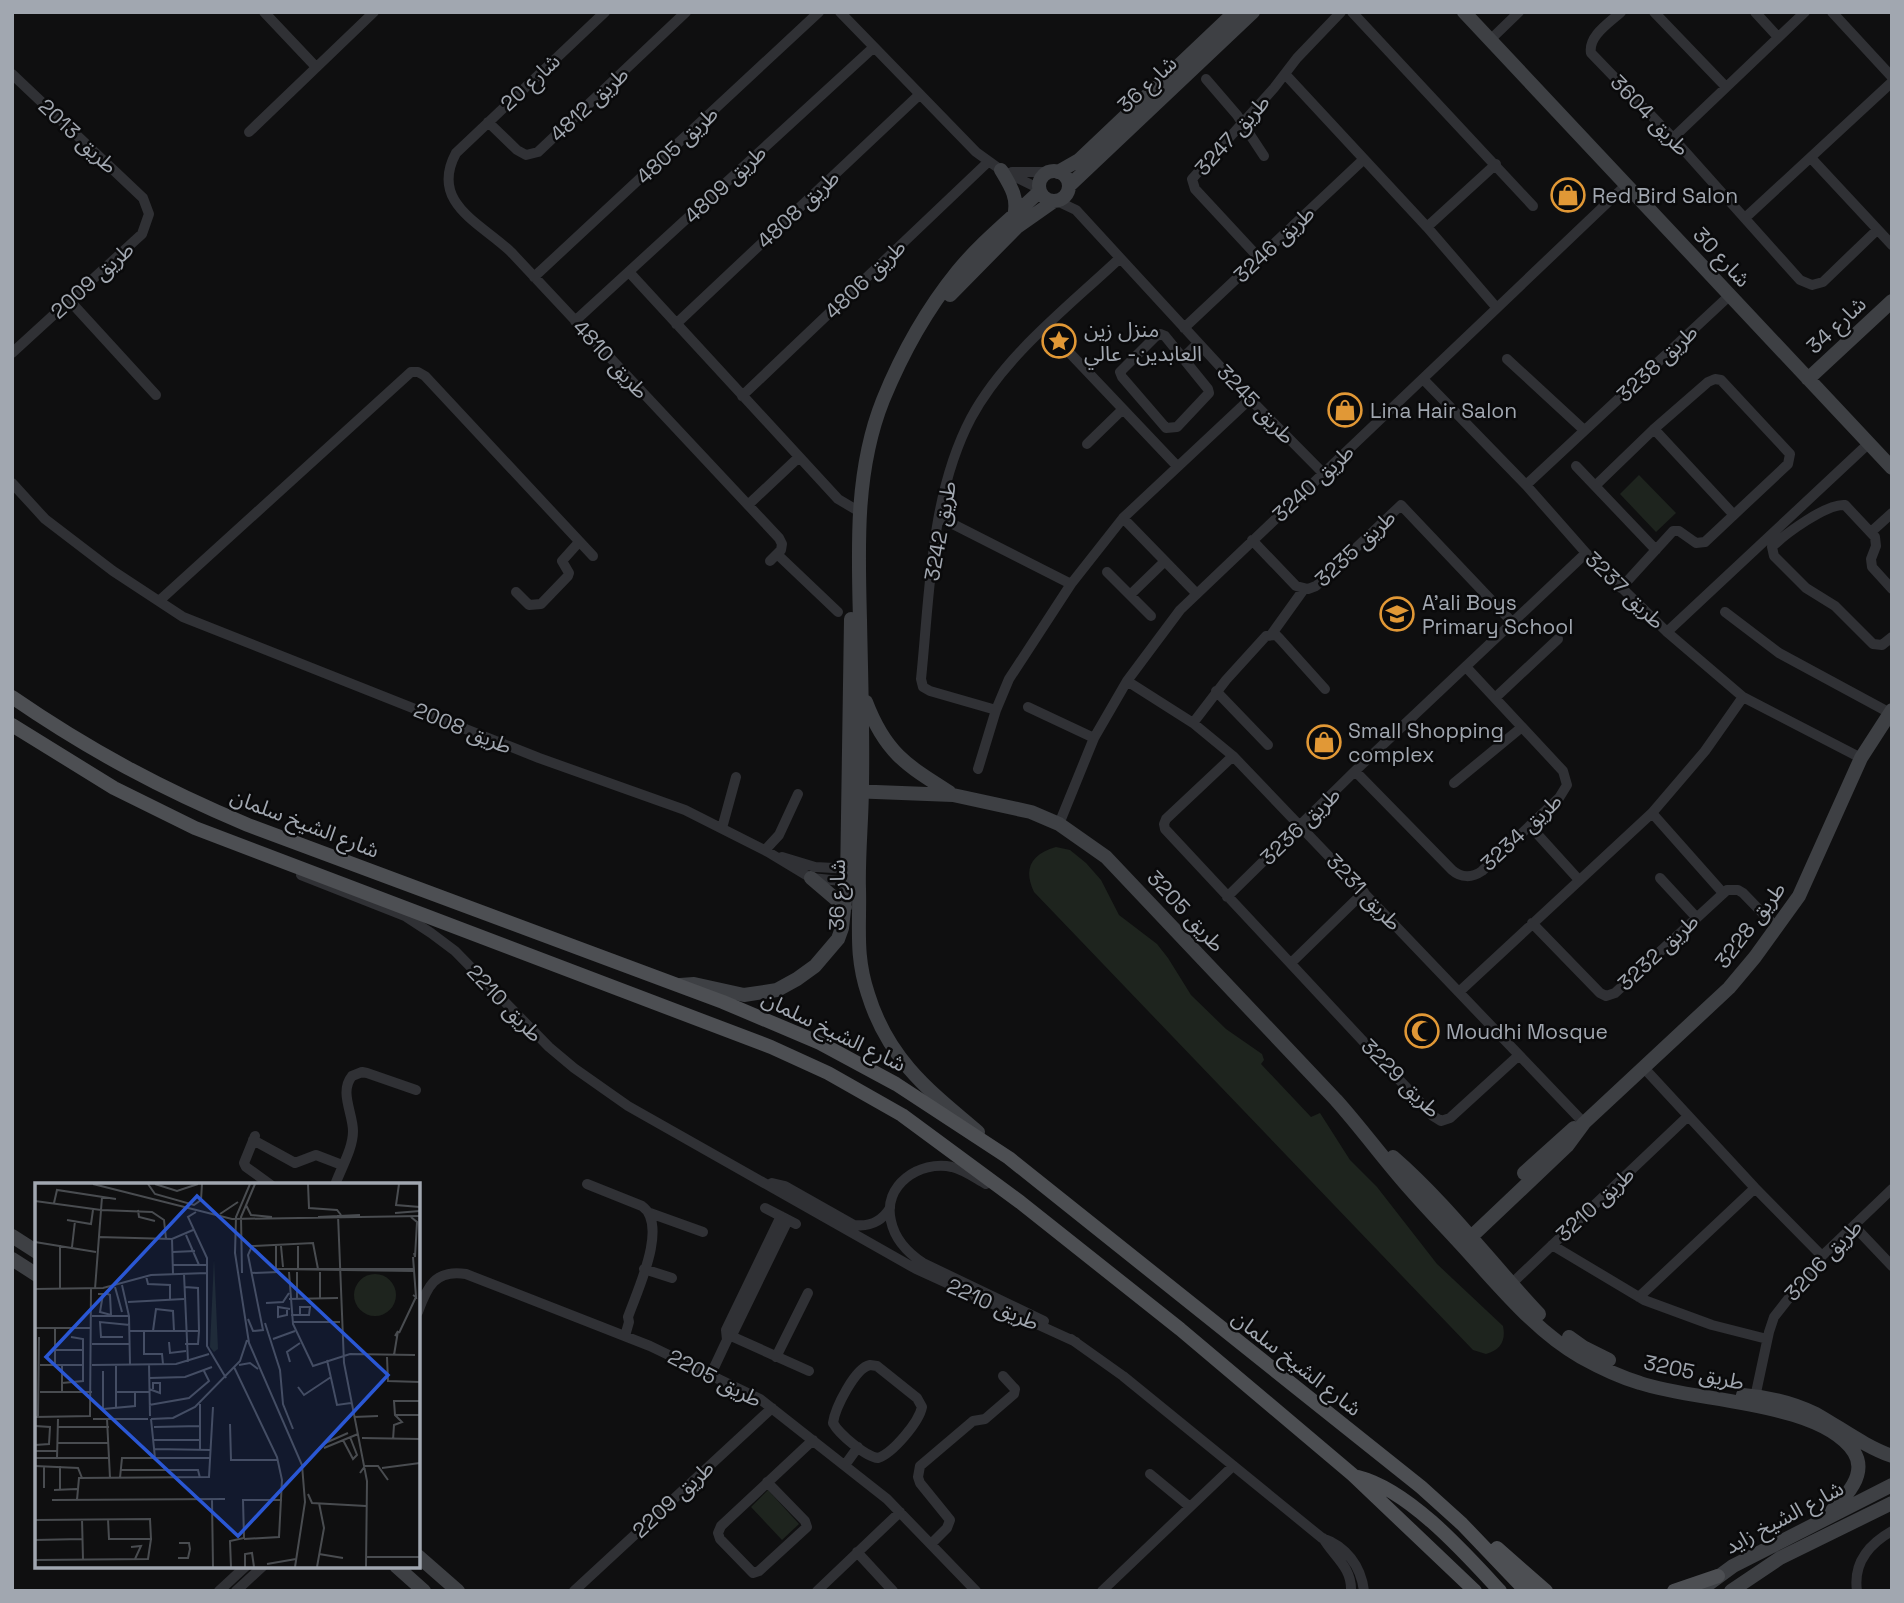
<svg xmlns="http://www.w3.org/2000/svg" width="1904" height="1603" font-family="'Space Grotesk','Noto Sans Arabic',sans-serif">
	<style>
		.green { fill: #1e241e }
		.lines { fill: none; stroke-linecap: round; stroke-linejoin: round }
		.street { stroke: #303135; stroke-width: 10 }
		.secondary { stroke: #3e4044; stroke-width: 14 }
		.primary { stroke: #4d4f53; stroke-width: 14 }
		.labels { text-anchor: middle; dominant-baseline: central; stroke-width: 5; stroke-linejoin: round; paint-order: stroke }
		.street-label { font-size: 21px; fill: #a1a7b0; stroke: #0a0a0b }
		.poi-label { font-size: 21px; fill: #a1a7b0; stroke: #0a0a0b; text-anchor: start }
		.inset-road { fill: none; stroke: #494c50; stroke-width: 2 }
		.view { fill: #2a57d4; fill-opacity: 0.15; stroke: #2a57d4; stroke-width: 3.5 }
		.inset-edge { fill: none; stroke: #a1a7b0; stroke-width: 3.5 }
	</style>
	<rect width="100%" height="100%" fill="#0f0f10"/>
	<path class="green" d="M 1639,475 L 1676,513 L 1656,532 L 1620,494 Z
		M 1056,847 L 1070,850 L 1086,863 L 1101,880 L 1119,915 L 1157,944 L 1168,958 L 1191,995 L 1226,1029 L 1262,1054 L 1264,1060 L 1261,1064 L 1311,1117 L 1320,1113 L 1350,1160 L 1377,1187 L 1437,1264 L 1503,1326 C 1506,1340 1501,1350 1486,1354 L 1473,1350 L 1034,892 C 1023,869 1031,854 1056,847 Z
		M 768,1490 L 799,1524 L 782,1540 L 751,1507 Z"/>
	<g class="lines">
		<path class="street" d="M 264,12 L 316,67
			M 605,12 L 456,153 C 429,203 481,223 511,252 L 779,538 L 782,544 L 781,550 L 770,561
			M 840,12 L 976,152 L 1001,170 L 1040,189
			M 1352,12 L 1533,206
			M 1621,12 C 1609,23 1588,36 1591,53 L 1673,138 L 1800,280 L 1812,285 L 1823,282 L 1877,230
			M 1654,12 L 1726,87
			M 1755,12 L 1778,37
			M 1832,12 L 1892,77
			M 1490,40 L 1519,12
			M 12,74 L 143,198 L 149,214 L 142,234 L 12,353
			M 1285,74 L 1427,227 L 1496,307
			M 1206,79 L 1237,115 L 1264,156
			M 488,122 L 517,150 L 526,155 L 538,152 L 686,12
			M 249,132 L 374,12
			M 1673,138 L 1805,12
			M 1811,158 L 1892,245
			M 1012,172 L 1049,172
			M 1057,201 L 1076,210 L 1250,399 L 1323,473
			M 1745,218 L 1892,82
			M 1427,227 L 1496,164
			M 1259,258 L 1195,189 L 1192,179 L 1274,88 L 1297,58 L 1341,12
			M 629,272 L 838,499 L 860,512
			M 534,277 L 819,12
			M 69,300 L 156,395
			M 575,321 L 874,47
			M 676,324 L 919,95
			M 1046,328 L 1177,466
			M 1184,328 L 1364,159
			M 1160,334 L 1165,336 L 1208,389 L 1209,393 L 1177,427 L 1166,428 L 1122,377 L 1120,372 L 1155,337 Z
			M 1182,359 L 1198,343
			M 1507,359 L 1584,430
			M 1423,379 L 1526,485 L 1586,553 L 1667,632 L 1743,697 L 1861,758
			M 742,396 L 988,162
			M 1654,429 L 1733,514
			M 1087,444 L 1123,409
			M 1576,466 L 1656,550
			M 12,483 L 45,519 L 113,571 L 183,617 L 539,758 L 685,810 L 768,852 L 811,878 L 852,882
			M 1526,485 L 1729,296
			M 1595,486 L 1654,429 L 1708,382 L 1715,379 L 1721,380 L 1790,454 L 1788,464 L 1705,542 L 1696,543 L 1679,531 L 1673,531 L 1621,588
			M 748,505 L 799,457
			M 939,517 L 1071,584
			M 1123,518 L 1196,593
			M 1871,532 L 1892,513
			M 1252,540 L 1296,586 L 1308,589 L 1316,586 L 1401,505 L 1512,622
			M 777,554 L 838,612
			M 1107,572 L 1130,595 L 1164,562
			M 1892,589 L 1872,567 L 1871,559 L 1876,546 L 1875,537 L 1845,505 C 1827,503 1785,534 1772,547 L 1774,556 L 1806,588 L 1835,606 L 1873,644 L 1882,645 L 1892,637
			M 516,592 L 529,605 L 541,604 L 568,576 L 569,573 L 562,561 L 579,542
			M 1130,595 L 1151,616
			M 159,601 L 411,372 L 418,372 L 425,376 L 593,556
			M 1725,612 L 1779,653 L 1890,713
			M 1667,632 L 1868,444
			M 1271,635 L 1304,589
			M 1127,681 L 1193,723 L 1233,756 L 1584,1123
			M 1216,691 L 1268,745
			M 1495,698 L 1558,639
			M 1028,707 L 1094,738
			M 996,710 L 930,691 L 923,687 L 921,679 C 930,593 930,496 971,418 C 1005,355 1068,307 1120,258
			M 1193,723 L 1226,680 L 1266,636 L 1276,635 L 1280,639 L 1325,689
			M 1233,756 L 1166,819 L 1164,824 L 1165,829 L 1433,1116 L 1441,1121 L 1450,1118 L 1518,1056
			M 978,769 L 996,710 L 1009,679 L 1071,584 L 1123,518 L 1250,399
			M 1355,771 L 1452,870 C 1461,878 1472,878 1482,871 L 1559,798 L 1567,785 L 1563,771 L 1466,667
			M 1454,783 L 1522,727
			M 1652,813 L 1723,893
			M 1059,824 L 1094,738 L 1127,681 L 1180,610 L 1626,185
			M 1530,826 L 1579,880
			M 722,828 L 736,777
			M 765,850 L 779,835 L 798,794
			M 782,857 L 815,867 L 852,869
			M 301,875 L 405,916 L 431,933 L 455,951 L 549,1047 L 574,1068 L 628,1106 L 916,1269 L 1076,1342
			M 1660,878 L 1696,917
			M 1227,897 L 1355,771 L 1586,553
			M 1532,923 L 1600,993 L 1606,996 L 1615,993 L 1727,890 L 1738,890 L 1743,893 L 1777,928
			M 1291,963 L 1364,892
			M 1459,992 L 1652,813 L 1705,751 L 1743,697
			M 1644,1068 L 1755,1188 L 1822,1256
			M 255,1136 L 244,1163 L 246,1167 L 271,1185
			M 253,1140 L 295,1163 L 316,1155 L 342,1165
			M 772,1183 L 785,1186 L 854,1225 C 870,1227 882,1221 890,1208
			M 587,1184 L 642,1206 C 669,1225 637,1291 628,1317 L 629,1322 L 625,1336
			M 986,1184 C 975,1178 964,1170 952,1167 C 920,1160 882,1185 891,1221 C 895,1240 908,1253 923,1263 L 1044,1321
			M 335,1185 C 341,1168 353,1149 353,1131 C 353,1113 339,1092 352,1076 L 362,1072 L 367,1073 L 416,1090
			M 765,1208 L 796,1224
			M 650,1213 L 703,1232
			M 1854,1226 L 1892,1266
			M 1552,1245 L 1644,1300 L 1712,1325 L 1767,1339
			M 644,1269 L 672,1278
			M 1508,1287 L 1688,1116
			M 1639,1297 L 1755,1188
			M 418,1312 C 427,1287 435,1269 466,1274 L 650,1346 L 760,1399 L 887,1499 L 976,1591
			M 731,1336 L 809,1371
			M 1071,1339 L 1123,1376 L 1322,1538 C 1346,1546 1361,1566 1364,1591
			M 727,1340 L 726,1330 L 781,1216
			M 776,1357 L 808,1293
			M 870,1365 L 877,1366 L 917,1398 L 922,1407 C 919,1422 893,1453 878,1458 C 866,1457 839,1434 833,1423 C 835,1408 855,1368 870,1365 Z
			M 711,1374 L 727,1340 L 733,1333 L 788,1220
			M 1754,1402 L 1769,1332 L 1774,1317 L 1822,1256 L 1892,1189
			M 845,1465 L 858,1447
			M 1150,1474 L 1190,1507
			M 767,1482 L 805,1521 L 807,1527 L 759,1571 L 753,1573 L 720,1539 L 718,1533 L 721,1526 L 813,1440
			M 1323,1538 C 1334,1557 1352,1567 1351,1591
			M 931,1544 L 947,1528 L 950,1520 L 920,1483 L 918,1477 L 920,1466 L 973,1421 L 985,1419 L 1014,1394 L 1015,1389 L 1003,1376
			M 857,1552 L 893,1591
			M 219,1591 L 246,1566
			M 236,1591 L 263,1566
			M 574,1591 L 772,1408
			M 817,1591 L 900,1512
			M 1102,1591 L 1233,1466
			M 1857,1591 C 1853,1563 1869,1544 1892,1531"/>
		<path class="secondary" d="M 1464,12 L 1892,468
			M 1001,170 C 1010,185 1019,198 1014,216
			M1039 186a15 15 0 1 1 30 0a15 15 0 1 1-30 0Z
			M 1058,172 L 1079,160 L 1235,12
			M 1069,186 L 1253,12
			M 950,295 L 1017,227 L 1054,201
			M 1808,379 L 1892,301
			M 866,702 C 885,752 906,765 949,792
			M 850,791 L 953,795 L 1031,812 L 1059,824 L 1106,857 L 1336,1100 C 1362,1129 1385,1161 1411,1190 C 1432,1214 1455,1237 1476,1261 C 1506,1294 1541,1335 1581,1357 C 1599,1367 1620,1377 1640,1383 C 1695,1402 1820,1401 1854,1452 C 1870,1477 1839,1503 1824,1519
			M 811,878 L 845,907
			M 680,985 L 694,984 L 744,995 L 777,990 L 797,979 L 815,966 L 838,939 L 842,928 L 847,882 L 851,619
			M 978,1132 C 928,1090 888,1059 868,994 C 855,955 860,928 859,889 C 858,854 862,819 862,784 C 863,729 861,674 860,620 C 858,546 855,470 883,400 C 901,356 927,309 957,272 C 981,242 1013,217 1040,191
			M 1393,1157 C 1447,1204 1490,1262 1539,1314
			M 1524,1173 L 1574,1128
			M 1452,1229 L 1462,1236 L 1471,1237 L 1567,1146 L 1584,1123 L 1729,988 L 1755,957 L 1799,896 L 1861,758 L 1892,710
			M 12,1236 L 37,1252
			M 12,1259 L 37,1275
			M 1569,1337 L 1583,1347 L 1609,1360
			M 1743,1395 C 1769,1397 1792,1402 1816,1414 C 1841,1428 1864,1446 1892,1456
			M 418,1556 L 458,1591
			M 396,1566 L 424,1591
			M 1699,1591 L 1733,1566 L 1892,1485
			M 1731,1591 L 1780,1558 L 1892,1503"/>
		<path class="primary" d="M 12,697 C 89,750 162,789 248,825 L 723,1002 L 820,1043 L 896,1084 L 1009,1158 L 1421,1487 L 1462,1524 L 1526,1591
			M 12,725 L 114,788 L 195,828 L 771,1047 L 828,1073 L 902,1115 L 1020,1202 L 1180,1329 L 1353,1475 L 1475,1591
			M 1358,1477 C 1409,1490 1465,1553 1500,1591
			M 1497,1548 L 1546,1591
			M 1674,1591 L 1718,1576"/>
	</g>
	<defs>
		<symbol id="shop-ring" viewBox="-11 -11 22 22"><circle r="9.5" fill="#0a0a0b" stroke="#e19836" stroke-width="1.5"/><path d="M-5-2.5h2.3a2.7 3.5 0 0 1 5.4 0H5L5.5 6h-11ZM-1.5-2.5h3a1.5 2.3 0 0 0-3 0Z" fill="#e19836"/></symbol>
		<symbol id="sight-ring" viewBox="-11 -11 22 22"><circle r="9.5" fill="#0a0a0b" stroke="#e19836" stroke-width="1.5"/><path d="M0-6L1.8-2.2L6-1.7L2.9 1.2L3.7 5.4L0 3.3L-3.7 5.4L-2.9 1.2L-6-1.7L-1.8-2.2Z" fill="#e19836"/></symbol>
		<symbol id="school-ring" viewBox="-11 -11 22 22"><circle r="9.5" fill="#0a0a0b" stroke="#e19836" stroke-width="1.5"/><path d="M0-5L7-2L0 1L-7-2ZM-4 1L0 2.5L4 1V4Q0 6-4 4Z" fill="#e19836"/></symbol>
		<symbol id="mosque-ring" viewBox="-11 -11 22 22"><circle r="9.5" fill="#0a0a0b" stroke="#e19836" stroke-width="1.5"/><path d="M3.5-4.9A6 6 0 1 0 3.5 4.9A5 5 0 1 1 3.5-4.9Z" fill="#e19836"/></symbol>
	</defs>
	<g fill-rule="evenodd">
		<use href="#shop-ring" x="1549" y="176" width="38" height="38"/>
		<use href="#sight-ring" x="1040" y="322" width="38" height="38"/>
		<use href="#shop-ring" x="1326" y="391" width="38" height="38"/>
		<use href="#school-ring" x="1378" y="595" width="38" height="38"/>
		<use href="#shop-ring" x="1305" y="723" width="38" height="38"/>
		<use href="#mosque-ring" x="1403" y="1012" width="38" height="38"/>
	</g>
	<g class="labels">
		<g class="street-label">
			<text transform="translate(530 82) rotate(-43)">شارع 20</text>
			<text transform="translate(1147 84) rotate(-43)">شارع 36</text>
			<text transform="translate(589 104) rotate(-43)">طريق 4812</text>
			<text transform="translate(1650 115) rotate(46)">طريق 3604</text>
			<text transform="translate(1232 135) rotate(-48)">طريق 3247</text>
			<text transform="translate(78 136) rotate(43)">طريق 2013</text>
			<text transform="translate(677 145) rotate(-43)">طريق 4805</text>
			<text transform="translate(725 184) rotate(-43)">طريق 4809</text>
			<text transform="translate(798 209) rotate(-43)">طريق 4808</text>
			<text transform="translate(1274 244) rotate(-43)">طريق 3246</text>
			<text transform="translate(1722 257) rotate(47)">شارع 30</text>
			<text transform="translate(865 279) rotate(-44)">طريق 4806</text>
			<text transform="translate(92 280) rotate(-42)">طريق 2009</text>
			<text transform="translate(1836 325) rotate(-43)">شارع 34</text>
			<text transform="translate(611 359) rotate(47)">طريق 4810</text>
			<text transform="translate(1657 363) rotate(-43)">طريق 3238</text>
			<text transform="translate(1256 404) rotate(46)">طريق 3245</text>
			<text transform="translate(1313 483) rotate(-43)">طريق 3240</text>
			<text transform="translate(940 531) rotate(-80)">طريق 3242</text>
			<text transform="translate(1355 548) rotate(-43)">طريق 3235</text>
			<text transform="translate(1625 590) rotate(44)">طريق 3237</text>
			<text transform="translate(463 728) rotate(22)">طريق 2008</text>
			<text transform="translate(305 823) rotate(21)">شارع الشيخ سلمان</text>
			<text transform="translate(1300 826) rotate(-44)">طريق 3236</text>
			<text transform="translate(1521 832) rotate(-43)">طريق 3234</text>
			<text transform="translate(1364 892) rotate(46)">طريق 3231</text>
			<text transform="translate(837 895) rotate(-89)">شارع 36</text>
			<text transform="translate(1186 911) rotate(47)">طريق 3205</text>
			<text transform="translate(1750 925) rotate(-53)">طريق 3228</text>
			<text transform="translate(1658 952) rotate(-43)">طريق 3232</text>
			<text transform="translate(505 1003) rotate(46)">طريق 2210</text>
			<text transform="translate(834 1031) rotate(26)">شارع الشيخ سلمان</text>
			<text transform="translate(1401 1078) rotate(45)">طريق 3229</text>
			<text transform="translate(1595 1204) rotate(-43)">طريق 3210</text>
			<text transform="translate(1823 1260) rotate(-47)">طريق 3206</text>
			<text transform="translate(993 1304) rotate(24)">طريق 2210</text>
			<text transform="translate(1297 1363) rotate(38)">شارع الشيخ سلمان</text>
			<text transform="translate(1694 1372) rotate(12)">طريق 3205</text>
			<text transform="translate(715 1378) rotate(27)">طريق 2205</text>
			<text transform="translate(673 1499) rotate(-43)">طريق 2209</text>
			<text transform="translate(1784 1517) rotate(-28)">شارع الشيخ زايد</text>
		</g>
		<g class="poi-label">
			<text x="1592" y="195">Red Bird Salon</text>
			<text x="1084" y="329">منزل زين<tspan x="1084" dy="24">العابدين- عالي</tspan></text>
			<text x="1370" y="410">Lina Hair Salon</text>
			<text x="1422" y="602">A'ali Boys<tspan x="1422" dy="24">Primary School</tspan></text>
			<text x="1348" y="730">Small Shopping<tspan x="1348" dy="24">complex</tspan></text>
			<text x="1446" y="1031">Moudhi Mosque</text>
		</g>
	</g>
	<g transform="translate(35 1183)">
		<rect width="385" height="385" fill="#0f0f10"/>
		<path d="M 179,77 L 183,166 L 179,169 L 175,164 ZM319 112a21 21 0 1 1 42 0a21 21 0 1 1-42 0Z" fill="#1e241e"/>
		<path class="inset-road" d="M 58,1 L 197,36 L 385,33M 113,1 L 120,11 L 159,22 L 166,17 L 167,1M 120,1 L 142,8 L 163,1M 215,1 L 201,34 L 200,70 L 214,160 L 267,282 L 270,319 L 260,384M 273,1 L 274,25 L 302,27 L 306,32M 364,1 L 361,22 L 385,24M 0,18 L 66,27 L 117,29 L 129,37 L 131,56M 19,20 L 22,7 L 81,16M 211,22 L 216,32 L 237,34M 103,27 L 104,34 L 120,38M 161,29 L 153,34 L 172,75 L 172,163 L 191,195M 360,30 L 385,28M 185,31 L 203,19M 303,32 L 309,180 L 332,298 L 331,384M 283,34 L 325,32M 376,34 L 382,39 L 380,74 L 379,70M 32,37 L 56,41 L 58,27M 151,52 L 164,82M 63,54 L 137,56 L 158,47M 137,56 L 138,91M 0,59 L 61,69M 246,63 L 248,84M 263,63 L 263,86M 37,64 L 40,38M 138,69 L 160,68M 138,82 L 173,82M 241,85 L 241,63M 379,86 L 241,86 L 379,88M 254,89 L 258,141 L 278,183 L 315,171 L 380,172M 262,89 L 262,116M 285,89 L 285,116M 207,90 L 206,34 L 220,1M 216,90 L 244,89M 149,91 L 153,179M 111,93 L 113,101 L 135,102 L 135,116M 87,102 L 94,133 L 95,181M 80,104 L 87,129M 150,104 L 163,105 L 164,148 L 163,161 L 150,161M 0,106 L 68,105 L 116,92 L 172,90M 25,106 L 25,62M 60,106 L 67,14M 63,111 L 73,111 L 75,112 L 76,132 L 65,129 L 68,111M 378,112 L 381,114 L 378,74M 254,116 L 303,115M 93,119 L 149,116M 231,120 L 248,119 L 254,110M 252,127 L 252,132 L 243,134 L 243,124 L 255,126M 256,132 L 274,132 L 275,124 L 265,124 L 265,132M 57,133 L 94,133M 213,136 L 218,148 L 228,147 L 213,72 L 217,63 L 278,60 L 283,86M 257,139 L 305,139M 230,140 L 245,187 L 248,221 L 258,246M 0,145 L 56,145M 95,148 L 164,148M 109,148 L 109,171 L 127,171 L 128,181M 118,148 L 121,126 L 138,128 L 139,148M 364,150 L 381,114M 88,154 L 66,154 L 65,139 L 95,142M 238,156 L 260,148M 134,159 L 135,170 L 151,168M 57,161 L 95,161M 20,167 L 48,167M 359,172 L 363,148 L 360,153M 352,174 L 353,198 L 385,199M 292,177 L 302,222 L 316,220M 255,179 L 252,169 L 265,160M 114,181 L 115,233M 5,182 L 47,182M 20,182 L 20,145M 27,182 L 27,209M 57,182 L 141,181 L 174,171M 204,182 L 215,180 L 223,186M 199,184 L 242,274 L 247,297 L 244,354 L 209,356M 115,195 L 150,194 L 177,184M 27,200 L 48,198 L 48,156 L 36,154M 263,204 L 269,212 L 296,194M 114,206 L 125,210 L 125,200 L 118,200 L 118,206M 5,209 L 57,209M 81,209 L 115,209M 358,218 L 385,218M 165,221 L 165,267M 114,222 L 154,215 L 174,198 L 169,188M 81,225 L 81,182M 68,226 L 100,223 L 100,209M 68,227 L 68,188M 360,232 L 385,232M 0,234 L 55,233 L 56,106M 3,234 L 4,154M 319,234 L 343,233M 58,236 L 113,236M 72,236 L 75,295M 116,236 L 138,235 L 160,224 L 205,178 L 212,157M 116,236 L 120,275M 195,241 L 196,277 L 243,277M 0,243 L 15,244 L 14,261 L 0,262M 23,244 L 74,244M 119,244 L 165,243M 327,255 L 385,256M 119,257 L 165,257M 308,257 L 318,276 L 322,272 L 315,254M 358,257 L 359,242 L 367,239 L 360,232 L 359,218M 23,260 L 74,260M 288,261 L 313,250M 289,265 L 323,251M 119,266 L 175,267M 0,268 L 23,268M 0,275 L 74,275M 22,275 L 23,236M 0,283 L 43,285 L 47,295M 9,283 L 9,305M 347,285 L 385,280M 85,287 L 163,287 L 165,295M 325,290 L 330,283 L 343,283 L 353,297M 85,295 L 87,275 L 175,275M 19,307 L 42,306M 25,307 L 25,283M 273,311 L 277,320 L 331,323M 17,317 L 190,316M 42,317 L 44,295 L 174,294 L 178,224M 177,317 L 178,384M 47,336 L 48,376M 0,337 L 115,336 L 116,356 L 74,356 L 73,336M 0,357 L 47,356M 96,364 L 106,363 L 100,376M 284,371 L 308,375M 331,374 L 385,374M 143,375 L 153,375 L 155,366 L 154,360 L 144,360M 0,377 L 113,376 L 116,356M 232,381 L 261,376M 196,384 L 195,358 L 209,355 L 208,317 L 247,317M 210,384 L 210,371 L 217,370 L 219,384M 282,384 L 289,345 L 284,320"/>
		<path class="view" d="M 162,13 L 353,192 L 203,353 L 11,174 Z"/>
		<rect width="385" height="385" class="inset-edge"/>
	</g>
	<rect width="1904" height="1603" fill="none" stroke="#a1a7b0" stroke-width="28"/>
</svg>
